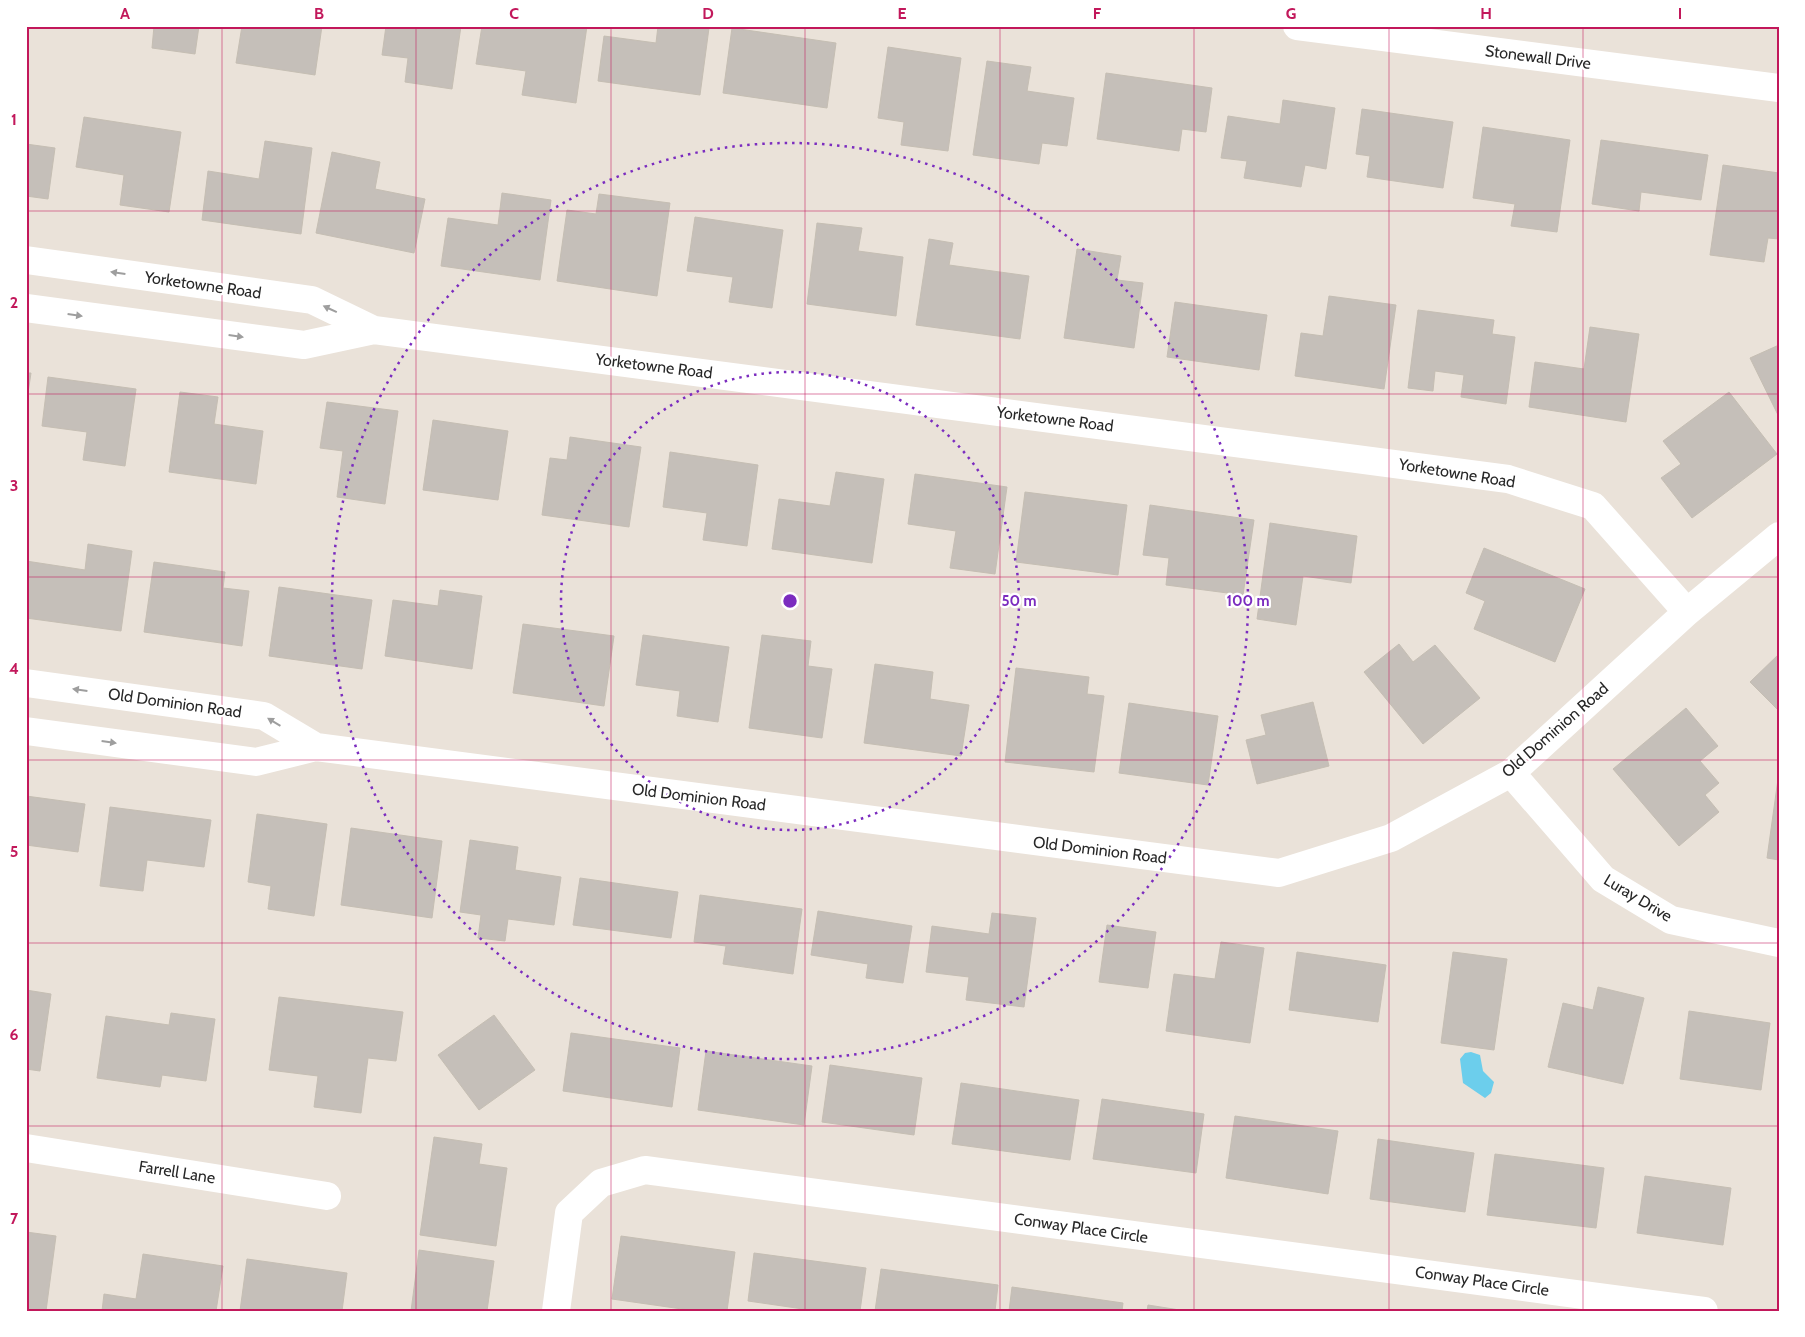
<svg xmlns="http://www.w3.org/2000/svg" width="1805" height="1337" font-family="Cabin,sans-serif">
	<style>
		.water { fill: #6cceec }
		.building { fill: #c5bfb9; stroke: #c5beb3 }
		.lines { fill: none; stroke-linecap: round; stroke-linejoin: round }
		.street { stroke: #fff; stroke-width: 28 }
		.oneway { fill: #9e9e9e }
		.grid { fill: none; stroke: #c2185b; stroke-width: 1; stroke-opacity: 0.55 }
		.ring { fill: none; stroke: #7b2cbf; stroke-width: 2.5; stroke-dasharray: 2.5 5 }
		.labels { text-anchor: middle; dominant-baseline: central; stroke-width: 4.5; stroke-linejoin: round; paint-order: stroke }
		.street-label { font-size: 16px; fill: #272727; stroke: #fff }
		.centre { fill: #7b2cbf; stroke: #fff; stroke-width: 2.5 }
		.ring-label { font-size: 15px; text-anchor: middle; font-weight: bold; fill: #7b2cbf; stroke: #fff; stroke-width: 4.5; stroke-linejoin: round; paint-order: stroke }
		.neatline { fill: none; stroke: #c2185b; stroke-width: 2 }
		.grid-label { font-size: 16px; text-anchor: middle; font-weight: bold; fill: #c2185b }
	</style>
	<rect width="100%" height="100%" fill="#eae2d9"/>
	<path class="water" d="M 1471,1052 L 1480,1055 L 1483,1071 L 1494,1082 L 1491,1093 L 1485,1098 L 1463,1083 L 1460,1059 L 1465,1053 Z"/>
	<path class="building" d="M 154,26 L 199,26 L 195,54 L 152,48 Z
		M 242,26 L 322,26 L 315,75 L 236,63 Z
		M 386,26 L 461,26 L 452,89 L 405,82 L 408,58 L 382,55 Z
		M 482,26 L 587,26 L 576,103 L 522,95 L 526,71 L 476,64 Z
		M 658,26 L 694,26 L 709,28 L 700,95 L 598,81 L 604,36 L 656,43 Z
		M 732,28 L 836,43 L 827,108 L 723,93 Z
		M 888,47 L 961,58 L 948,151 L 901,145 L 904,122 L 878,118 Z
		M 987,61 L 1031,67 L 1027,91 L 1074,98 L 1067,146 L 1042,143 L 1039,164 L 973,155 Z
		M 1106,73 L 1212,88 L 1206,132 L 1182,129 L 1179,151 L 1097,139 Z
		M 1283,100 L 1335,108 L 1326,169 L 1305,165 L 1301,187 L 1244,178 L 1247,161 L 1221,158 L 1228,116 L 1280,124 Z
		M 1362,109 L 1453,122 L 1443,188 L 1367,177 L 1370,156 L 1356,154 Z
		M 84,117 L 181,132 L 169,212 L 120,205 L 124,175 L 76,167 Z
		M 1483,127 L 1570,140 L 1557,232 L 1511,226 L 1515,204 L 1473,198 Z
		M 1601,140 L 1708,155 L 1701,200 L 1641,192 L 1639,211 L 1592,204 Z
		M 265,141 L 312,148 L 301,234 L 202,220 L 208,171 L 259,179 Z
		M 26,144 L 55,148 L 48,199 L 26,196 Z
		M 332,152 L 380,162 L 375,189 L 425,199 L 414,253 L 316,233 Z
		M 1723,165 L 1779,173 L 1779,239 L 1768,238 L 1764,262 L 1710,255 Z
		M 502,193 L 551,200 L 540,280 L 441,266 L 448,218 L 498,225 Z
		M 599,194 L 670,203 L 657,296 L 557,281 L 567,210 L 596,214 Z
		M 695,217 L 783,230 L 772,308 L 729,302 L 733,277 L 687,271 Z
		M 817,223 L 862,228 L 858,251 L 903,257 L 896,316 L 807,304 Z
		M 929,239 L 953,243 L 949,265 L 1029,276 L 1020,339 L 916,325 Z
		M 1077,249 L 1121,256 L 1117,280 L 1143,283 L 1134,348 L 1064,338 Z
		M 1329,296 L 1396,305 L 1384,389 L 1295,376 L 1301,333 L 1323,336 Z
		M 1175,302 L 1267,315 L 1259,370 L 1167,357 Z
		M 1418,310 L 1494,320 L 1492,334 L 1515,337 L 1506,404 L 1461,397 L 1464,375 L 1435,371 L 1433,391 L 1408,388 Z
		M 1590,327 L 1639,334 L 1626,422 L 1529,407 L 1535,362 L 1584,369 Z
		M 1779,345 L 1779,417 L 1750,358 Z
		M 26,373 L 31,373 L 26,406 Z
		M 48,377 L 136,389 L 125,466 L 83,460 L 87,432 L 42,426 Z
		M 180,392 L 218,397 L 214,424 L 263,431 L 256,484 L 169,472 Z
		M 1729,392 L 1777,454 L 1692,518 L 1661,478 L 1681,464 L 1663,441 Z
		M 327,402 L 398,411 L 385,504 L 337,497 L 343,451 L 320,448 Z
		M 433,420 L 508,431 L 498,500 L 423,490 Z
		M 570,437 L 641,447 L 629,527 L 542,515 L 550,458 L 567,460 Z
		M 670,452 L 758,465 L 747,546 L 703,540 L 707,513 L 663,507 Z
		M 836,472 L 884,479 L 872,563 L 772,549 L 779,499 L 830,506 Z
		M 915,474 L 1007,487 L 995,574 L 950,568 L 956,531 L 908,524 Z
		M 1025,492 L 1127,505 L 1118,575 L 1016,562 Z
		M 1150,505 L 1254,520 L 1243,595 L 1166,585 L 1169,558 L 1143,555 Z
		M 1270,523 L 1357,536 L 1351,583 L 1303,576 L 1296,625 L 1257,619 Z
		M 88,544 L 132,551 L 121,631 L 26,618 L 26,561 L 85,570 Z
		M 1484,548 L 1585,589 L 1555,662 L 1474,629 L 1485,601 L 1466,593 Z
		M 154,562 L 225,572 L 223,588 L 249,591 L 242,646 L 144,632 Z
		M 279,587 L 372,600 L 362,669 L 269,656 Z
		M 440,590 L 482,596 L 472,669 L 385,656 L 393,600 L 438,606 Z
		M 523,624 L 614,636 L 604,706 L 513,693 Z
		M 643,635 L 729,647 L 718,722 L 677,716 L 680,691 L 636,685 Z
		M 762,635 L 811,641 L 808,666 L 832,669 L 822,738 L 749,728 Z
		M 1399,644 L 1413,662 L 1435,645 L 1480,698 L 1423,744 L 1364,672 Z
		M 1779,654 L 1779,711 L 1750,682 Z
		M 875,664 L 933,672 L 930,699 L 969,705 L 961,756 L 864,743 Z
		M 1016,668 L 1089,677 L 1087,694 L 1104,696 L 1094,772 L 1005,762 Z
		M 1313,702 L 1329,766 L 1257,784 L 1246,740 L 1266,735 L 1261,715 Z
		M 1129,703 L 1218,716 L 1208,785 L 1119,773 Z
		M 1686,708 L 1718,746 L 1700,761 L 1719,783 L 1705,795 L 1719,812 L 1679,846 L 1613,769 Z
		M 1779,772 L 1779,860 L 1767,858 Z
		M 26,796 L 85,804 L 78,852 L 26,845 Z
		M 110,807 L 211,820 L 204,867 L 147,860 L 143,891 L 100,886 Z
		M 257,814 L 327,824 L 314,916 L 268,909 L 271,886 L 248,882 Z
		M 351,828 L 442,841 L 432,918 L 341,905 Z
		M 470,840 L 518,847 L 515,870 L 561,877 L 554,925 L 508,919 L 505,941 L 478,938 L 481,915 L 460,912 Z
		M 580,878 L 678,892 L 671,938 L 573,925 Z
		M 700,895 L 802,909 L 793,974 L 723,964 L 726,946 L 694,942 Z
		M 818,911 L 912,926 L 903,983 L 866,978 L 868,964 L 811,955 Z
		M 992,913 L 1036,918 L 1024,1007 L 966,1000 L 969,977 L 926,972 L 932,926 L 989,934 Z
		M 1107,925 L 1156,932 L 1148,988 L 1099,982 Z
		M 1221,942 L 1264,948 L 1250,1043 L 1166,1031 L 1174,974 L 1215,979 Z
		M 1297,952 L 1386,965 L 1378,1022 L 1289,1010 Z
		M 1453,952 L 1507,959 L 1494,1050 L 1441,1043 Z
		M 1598,987 L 1644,998 L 1623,1084 L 1548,1067 L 1563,1003 L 1593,1010 Z
		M 26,990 L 51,994 L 40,1071 L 26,1069 Z
		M 279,997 L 403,1012 L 396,1061 L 368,1058 L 361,1113 L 314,1107 L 318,1076 L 269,1070 Z
		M 1689,1011 L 1770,1023 L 1761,1090 L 1680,1079 Z
		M 171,1013 L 215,1019 L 206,1081 L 162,1075 L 160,1087 L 97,1078 L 106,1016 L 169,1025 Z
		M 494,1015 L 535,1070 L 479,1110 L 438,1055 Z
		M 571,1033 L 680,1048 L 672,1107 L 563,1091 Z
		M 706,1051 L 812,1066 L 804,1125 L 698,1110 Z
		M 830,1065 L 922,1078 L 914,1135 L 822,1122 Z
		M 961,1083 L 1079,1100 L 1070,1160 L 952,1144 Z
		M 1102,1099 L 1204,1114 L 1196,1173 L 1093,1159 Z
		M 1235,1116 L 1338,1131 L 1328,1194 L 1226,1178 Z
		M 434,1137 L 482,1144 L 479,1164 L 507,1168 L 496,1246 L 420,1235 Z
		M 1378,1139 L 1474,1153 L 1465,1212 L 1370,1199 Z
		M 1495,1154 L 1604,1168 L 1596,1228 L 1487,1215 Z
		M 1645,1176 L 1731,1188 L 1723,1245 L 1637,1233 Z
		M 26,1232 L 56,1236 L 46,1311 L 26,1311 Z
		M 621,1236 L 735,1252 L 727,1311 L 696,1311 L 612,1299 Z
		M 419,1250 L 494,1261 L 487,1311 L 411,1311 Z
		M 754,1253 L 866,1268 L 860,1311 L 817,1311 L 748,1301 Z
		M 143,1254 L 223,1266 L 216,1311 L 102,1311 L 104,1294 L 136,1299 Z
		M 247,1259 L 347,1273 L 342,1311 L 240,1311 Z
		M 881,1269 L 998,1285 L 995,1311 L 875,1311 Z
		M 1012,1287 L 1123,1303 L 1122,1311 L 1009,1311 Z
		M 1148,1305 L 1186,1311 L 1147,1311 Z"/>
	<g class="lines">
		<path class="street" d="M 1297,26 L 1779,88
			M 26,260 L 312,300 L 374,330 L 1508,479 L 1593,506 L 1687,612
			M 26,308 L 304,345 L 374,330
			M 26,683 L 264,716 L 316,747
			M 26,731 L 256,762 L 316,747 L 1279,873 L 1391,838 L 1511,773 L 1687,612 L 1779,536
			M 1511,773 L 1603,879 L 1671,920 L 1779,943
			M 26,1148 L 327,1196
			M 556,1311 L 569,1213 L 601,1183 L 645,1170 L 1704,1311"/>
	</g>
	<defs><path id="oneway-solid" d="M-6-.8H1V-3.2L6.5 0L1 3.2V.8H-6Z" transform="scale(1.25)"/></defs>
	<g class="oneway">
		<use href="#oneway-solid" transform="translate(118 273) rotate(-172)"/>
		<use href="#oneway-solid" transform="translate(330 309) rotate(-155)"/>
		<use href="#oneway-solid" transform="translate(75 315) rotate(8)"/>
		<use href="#oneway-solid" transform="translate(236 336) rotate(8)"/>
		<use href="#oneway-solid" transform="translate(80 690) rotate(-172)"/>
		<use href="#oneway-solid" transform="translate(274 722) rotate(-149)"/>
		<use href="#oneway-solid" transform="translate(109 742) rotate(8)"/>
	</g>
	<path class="grid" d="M 222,26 L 222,1311M 416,26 L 416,1311M 611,26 L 611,1311M 805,26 L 805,1311M 1000,26 L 1000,1311M 1194,26 L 1194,1311M 1389,26 L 1389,1311M 1583,26 L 1583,1311M 26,211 L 1779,211M 26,394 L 1779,394M 26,577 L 1779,577M 26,760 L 1779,760M 26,943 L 1779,943M 26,1126 L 1779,1126"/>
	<g class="ring">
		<circle cx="790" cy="601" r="229"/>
		<circle cx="790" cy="601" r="458"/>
	</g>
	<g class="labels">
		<g class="street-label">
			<text transform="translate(1538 57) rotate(7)">Stonewall Drive</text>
			<text transform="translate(203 285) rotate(8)">Yorketowne Road</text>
			<text transform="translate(654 366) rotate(7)">Yorketowne Road</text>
			<text transform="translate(1055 419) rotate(7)">Yorketowne Road</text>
			<text transform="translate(1457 473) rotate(9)">Yorketowne Road</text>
			<text transform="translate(175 703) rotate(8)">Old Dominion Road</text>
			<text transform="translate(1555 730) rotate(-41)">Old Dominion Road</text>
			<text transform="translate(699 797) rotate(7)">Old Dominion Road</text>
			<text transform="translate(1100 850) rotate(7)">Old Dominion Road</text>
			<text transform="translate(1638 898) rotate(31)">Luray Drive</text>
			<text transform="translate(177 1172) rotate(9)">Farrell Lane</text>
			<text transform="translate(1081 1228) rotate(8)">Conway Place Circle</text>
			<text transform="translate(1482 1281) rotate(8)">Conway Place Circle</text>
		</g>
	</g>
	<circle cx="790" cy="601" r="8" class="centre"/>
	<g class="ring-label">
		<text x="1019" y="606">50 m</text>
		<text x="1248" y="606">100 m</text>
	</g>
	<rect width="1805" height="1337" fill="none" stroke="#ffffff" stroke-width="55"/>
	<rect x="28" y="28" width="1750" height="1282" class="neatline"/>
	<g class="grid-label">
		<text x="125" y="19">A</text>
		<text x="319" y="19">B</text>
		<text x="514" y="19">C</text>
		<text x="708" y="19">D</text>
		<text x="902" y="19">E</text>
		<text x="1097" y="19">F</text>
		<text x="1291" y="19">G</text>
		<text x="1486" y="19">H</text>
		<text x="1680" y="19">I</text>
		<text x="14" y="125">1</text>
		<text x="14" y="308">2</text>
		<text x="14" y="491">3</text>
		<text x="14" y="674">4</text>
		<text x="14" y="857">5</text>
		<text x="14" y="1040">6</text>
		<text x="14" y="1224">7</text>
	</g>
</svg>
